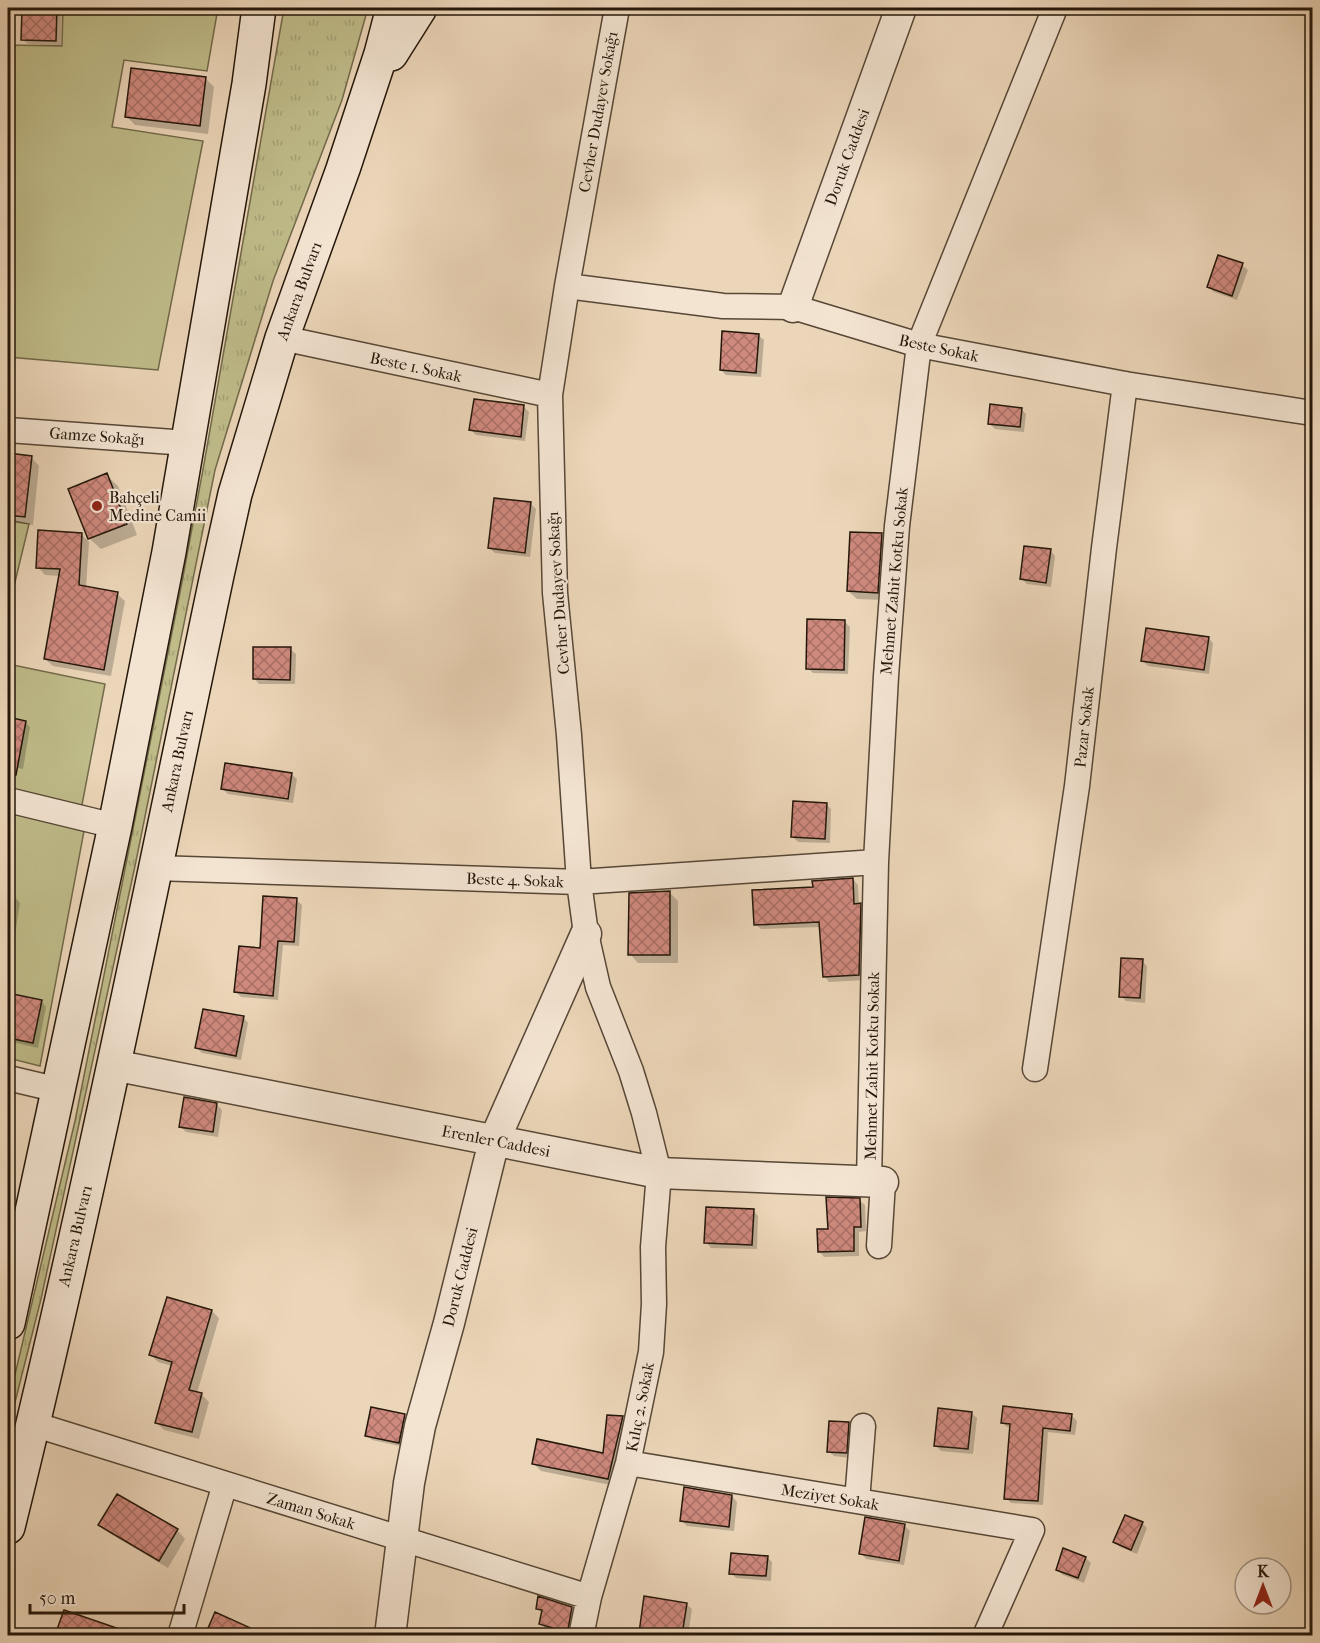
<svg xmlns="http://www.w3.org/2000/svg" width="1320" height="1643" font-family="'IM FELL French Canon',serif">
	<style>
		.grass { fill: url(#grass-tufts); stroke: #726a4a; stroke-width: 1.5 }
		.garden { fill: #bfbc8a; stroke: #726a4a; stroke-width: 1.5 }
		.shadow { fill: #0003 }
		.building { fill: url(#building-cross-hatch); stroke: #24170a; stroke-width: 1.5 }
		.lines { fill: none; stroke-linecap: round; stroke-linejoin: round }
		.minor-casing { stroke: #564736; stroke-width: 27 }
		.tertiary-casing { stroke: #564736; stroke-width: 33 }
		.secondary-casing { stroke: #24170a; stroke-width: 36 }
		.minor { stroke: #f3e4d2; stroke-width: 24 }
		.tertiary { stroke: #f3e4d2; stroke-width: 30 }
		.secondary { stroke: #f3e4d2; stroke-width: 33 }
		.poi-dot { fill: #8f2418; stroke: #f3e4d2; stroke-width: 2 }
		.labels { text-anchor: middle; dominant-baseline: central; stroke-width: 4.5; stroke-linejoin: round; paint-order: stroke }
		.street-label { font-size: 16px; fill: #24170a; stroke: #f3e4d2 }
		.poi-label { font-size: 16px; fill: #24170a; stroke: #f3e4d2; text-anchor: start }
	</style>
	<defs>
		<pattern id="grass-tufts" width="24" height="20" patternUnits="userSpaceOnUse" patternTransform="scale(1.5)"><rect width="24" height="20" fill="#bfbc8a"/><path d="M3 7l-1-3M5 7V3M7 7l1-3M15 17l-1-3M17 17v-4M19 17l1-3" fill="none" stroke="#a4a176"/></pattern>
		<pattern id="building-cross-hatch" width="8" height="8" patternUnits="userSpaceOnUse" patternTransform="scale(1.5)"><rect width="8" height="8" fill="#cf897e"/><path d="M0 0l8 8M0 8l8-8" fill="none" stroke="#a86f65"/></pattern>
	</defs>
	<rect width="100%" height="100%" fill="#ecd6b9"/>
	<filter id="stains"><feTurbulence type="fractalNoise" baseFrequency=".00333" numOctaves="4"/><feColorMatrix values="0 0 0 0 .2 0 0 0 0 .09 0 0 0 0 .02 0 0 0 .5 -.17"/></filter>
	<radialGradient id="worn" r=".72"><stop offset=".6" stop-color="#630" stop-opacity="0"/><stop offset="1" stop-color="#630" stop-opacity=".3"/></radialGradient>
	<path class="grass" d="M 284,8 L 368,8 L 342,100 L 273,281 L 215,470 L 135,866 L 41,1299 L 8,1430 L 8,1404 L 75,1121 L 182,582 L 204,464 Z"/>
	<path class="garden" d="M 63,8 L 218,8 L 207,71 L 124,60 L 112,127 L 203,141 L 158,370 L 8,357 L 8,45 L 62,46 Z
		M 8,520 L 29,524 L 8,611 Z
		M 8,664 L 105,684 L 81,810 L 8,791 Z
		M 8,812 L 84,831 L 40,1066 L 8,1058 Z"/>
	<path class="shadow" d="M 8,8 L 62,8 L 61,46 L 28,44 L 22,39 L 23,13 L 8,12 Z
		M 206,79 L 214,87 L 208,134 L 135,125 L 127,117 Z
		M 1242,265 L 1248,270 L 1237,300 L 1214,292 L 1208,286 Z
		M 758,335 L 764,340 L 761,377 L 726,375 L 721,370 Z
		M 524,407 L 529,412 L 525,441 L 476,435 L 471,430 Z
		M 1021,409 L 1026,414 L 1024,432 L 995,429 L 990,424 Z
		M 8,455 L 31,457 L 39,466 L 33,525 L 8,522 Z
		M 106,475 L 118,486 L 137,535 L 101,549 L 89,538 Z
		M 531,504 L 536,509 L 530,557 L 495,553 L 489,548 Z
		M 81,534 L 89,542 L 86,588 L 117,594 L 125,601 L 111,676 L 53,666 L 45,659 L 60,576 L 45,575 L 38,567 Z
		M 882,535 L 890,543 L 886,600 L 857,599 L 848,591 Z
		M 1050,550 L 1055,556 L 1051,587 L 1027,584 L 1022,579 Z
		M 845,622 L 850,627 L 848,674 L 813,673 L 808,668 Z
		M 1208,638 L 1213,643 L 1209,674 L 1148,666 L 1143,661 Z
		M 290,649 L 296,654 L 295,684 L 259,684 L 254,678 Z
		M 8,718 L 25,722 L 30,727 L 23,769 L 8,766 Z
		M 291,774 L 297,779 L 293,803 L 228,794 L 223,789 Z
		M 826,804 L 831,809 L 830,843 L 798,842 L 793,837 Z
		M 853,879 L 858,885 L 859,905 L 866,910 L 864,980 L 829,982 L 824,976 L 821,927 L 761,929 L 755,924 L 814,888 Z
		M 670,893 L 678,901 L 678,963 L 638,963 L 630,954 Z
		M 8,896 L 15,897 L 20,903 L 13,948 L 15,950 L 8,992 Z
		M 296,900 L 302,905 L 299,946 L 283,945 L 278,1000 L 241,997 L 236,992 L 261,950 Z
		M 1142,961 L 1147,966 L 1145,1003 L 1126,1001 L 1121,996 Z
		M 8,995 L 41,1001 L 46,1007 L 38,1048 L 8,1041 Z
		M 243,1017 L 248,1023 L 241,1060 L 202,1053 L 197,1048 Z
		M 217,1105 L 222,1110 L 218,1137 L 186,1132 L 181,1127 Z
		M 859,1200 L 865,1205 L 866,1231 L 859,1232 L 859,1256 L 824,1257 L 819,1251 L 830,1231 Z
		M 753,1210 L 758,1216 L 757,1249 L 711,1248 L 706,1242 Z
		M 212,1311 L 219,1318 L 197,1393 L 201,1394 L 209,1402 L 199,1439 L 164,1430 L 157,1423 L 172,1366 L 158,1362 L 151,1355 Z
		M 971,1413 L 977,1418 L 973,1454 L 941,1451 L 936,1446 Z
		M 1071,1415 L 1077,1421 L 1075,1435 L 1048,1432 L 1043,1505 L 1011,1503 L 1006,1498 L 1011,1428 L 1007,1427 L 1002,1422 Z
		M 405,1416 L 410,1421 L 404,1447 L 372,1440 L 367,1435 Z
		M 622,1418 L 630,1425 L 616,1486 L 541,1471 L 533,1463 L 604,1455 Z
		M 848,1424 L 853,1429 L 851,1458 L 834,1456 L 828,1451 Z
		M 732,1496 L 737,1502 L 734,1531 L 687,1526 L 682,1521 Z
		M 1142,1523 L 1147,1528 L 1137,1554 L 1120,1547 L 1115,1542 Z
		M 100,1525 L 177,1530 L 185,1539 L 168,1568 L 109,1533 Z
		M 905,1526 L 910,1531 L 904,1565 L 866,1559 L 861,1553 Z
		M 767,1557 L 772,1562 L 771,1581 L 736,1578 L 731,1573 Z
		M 1086,1558 L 1091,1563 L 1084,1583 L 1063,1575 L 1057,1570 Z
		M 686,1604 L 692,1609 L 688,1636 L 644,1636 L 640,1632 Z
		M 537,1608 L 572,1608 L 577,1613 L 573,1635 L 546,1629 L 541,1624 L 543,1614 Z
		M 65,1612 L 115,1629 L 121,1636 L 57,1636 Z
		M 216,1614 L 262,1636 L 206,1636 Z"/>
	<path class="building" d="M 22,8 L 57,8 L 56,41 L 21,40 Z
		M 131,68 L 206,77 L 200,126 L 125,117 Z
		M 1218,255 L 1243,263 L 1232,296 L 1207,287 Z
		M 722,331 L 759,334 L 756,373 L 720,370 Z
		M 474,399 L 524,405 L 521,437 L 469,430 Z
		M 990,404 L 1022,408 L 1020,427 L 988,424 Z
		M 8,453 L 32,456 L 25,517 L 8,515 Z
		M 107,473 L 127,524 L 88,539 L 68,489 Z
		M 494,498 L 531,502 L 525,553 L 488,548 Z
		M 38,530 L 82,533 L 79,585 L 118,592 L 104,670 L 44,659 L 60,569 L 36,568 Z
		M 850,532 L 882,533 L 878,593 L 847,591 Z
		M 1024,546 L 1051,549 L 1046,583 L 1020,579 Z
		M 807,619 L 845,620 L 844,670 L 806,669 Z
		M 1146,628 L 1209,637 L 1204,670 L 1141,661 Z
		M 253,647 L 291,647 L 290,680 L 253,679 Z
		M 8,717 L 26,721 L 16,775 L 8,774 Z
		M 225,763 L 292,773 L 288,799 L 221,789 Z
		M 793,801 L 827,803 L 825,839 L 791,837 Z
		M 853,878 L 854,904 L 861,903 L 859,975 L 823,977 L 819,922 L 754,925 L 752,890 L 813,887 L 812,881 Z
		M 670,891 L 670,955 L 628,955 L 629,893 Z
		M 263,896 L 297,898 L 294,942 L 278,941 L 273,996 L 234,992 L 239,946 L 260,948 Z
		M 1121,958 L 1143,959 L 1140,998 L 1119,997 Z
		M 8,993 L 42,1000 L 33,1043 L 8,1038 Z
		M 203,1009 L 244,1016 L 236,1056 L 195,1048 Z
		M 184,1097 L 217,1103 L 213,1132 L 179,1127 Z
		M 826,1197 L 860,1198 L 861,1227 L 854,1227 L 854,1251 L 818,1252 L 817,1229 L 828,1229 Z
		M 706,1207 L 754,1209 L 752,1245 L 704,1243 Z
		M 167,1297 L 212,1310 L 189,1390 L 202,1393 L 192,1432 L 155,1423 L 172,1362 L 149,1355 Z
		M 1003,1406 L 1072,1414 L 1070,1431 L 1043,1428 L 1038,1501 L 1004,1499 L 1010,1424 L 1001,1423 Z
		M 371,1407 L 405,1414 L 399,1443 L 365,1436 Z
		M 938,1408 L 972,1412 L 968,1449 L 934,1446 Z
		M 607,1415 L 623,1416 L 608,1479 L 532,1464 L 537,1439 L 603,1453 Z
		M 829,1421 L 849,1422 L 847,1453 L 827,1452 Z
		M 684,1487 L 732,1495 L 729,1527 L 680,1521 Z
		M 117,1494 L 178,1529 L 159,1561 L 98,1525 Z
		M 1125,1515 L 1143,1522 L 1131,1550 L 1113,1542 Z
		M 865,1517 L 905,1524 L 899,1561 L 859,1554 Z
		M 1063,1548 L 1086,1557 L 1078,1578 L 1056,1570 Z
		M 731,1553 L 768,1556 L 766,1576 L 729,1574 Z
		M 538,1596 L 572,1607 L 567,1635 L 552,1635 L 553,1628 L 539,1624 L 542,1610 L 536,1609 Z
		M 644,1596 L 687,1603 L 682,1635 L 659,1635 L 639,1633 Z
		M 64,1610 L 131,1633 L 130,1635 L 55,1635 Z
		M 215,1612 L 266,1635 L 205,1635 Z"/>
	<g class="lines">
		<defs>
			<path id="minor" d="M 567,286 L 723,306 L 793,307 L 919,345 L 1125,384 L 1312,413
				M 282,338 L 550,395
				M 8,430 L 187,443
				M 8,800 L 115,826
				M 155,868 L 579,882 L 876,862
				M 1035,1069 L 1077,786 L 1104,548 L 1125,384
				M 8,1078 L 59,1090
				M 869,1181 L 876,862 L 886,676 L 897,526 L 919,345 L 1055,8
				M 879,1246 L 883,1182
				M 33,1424 L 589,1597
				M 628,1463 L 1032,1530 L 985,1636
				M 857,1501 L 863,1426
				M 180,1636 L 225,1484
				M 581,1636 L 589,1597 L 628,1463 L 651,1352 L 654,1304 L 653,1247 L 659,1173 L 644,1113 L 631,1071 L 598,987 L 586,934 L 579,882 L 569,735 L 555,593 L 550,395 L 567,286 L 617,8"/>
			<path id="tertiary" d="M 793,307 L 901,8
				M 113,1065 L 659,1173 L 883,1182
				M 390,1636 L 409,1483 L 420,1426 L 449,1323 L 494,1141 L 586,934"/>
			<path id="secondary" d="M 391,54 L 420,8
				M 8,1323 L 115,826 L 169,552 L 249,84 L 259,8
				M 8,1527 C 86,1211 150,893 217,575 L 235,494 L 282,338 L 343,169 L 381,54 L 393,8"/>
		</defs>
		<use href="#minor" class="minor-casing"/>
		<use href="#tertiary" class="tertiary-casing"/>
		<use href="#secondary" class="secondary-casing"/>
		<use href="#minor" class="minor"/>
		<use href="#tertiary" class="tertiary"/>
		<use href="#secondary" class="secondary"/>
	</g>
	<circle class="poi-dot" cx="97" cy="506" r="6"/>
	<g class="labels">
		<g class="street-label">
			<text transform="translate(598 112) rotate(-80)">Cevher Dudayev Sokağı</text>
			<text transform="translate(847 157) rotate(-70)">Doruk Caddesi</text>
			<text transform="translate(299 291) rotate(-70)">Ankara Bulvarı</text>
			<text transform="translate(939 348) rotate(12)">Beste Sokak</text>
			<text transform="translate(416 367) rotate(12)">Beste 1. Sokak</text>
			<text transform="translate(97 436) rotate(4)">Gamze Sokağı</text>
			<text transform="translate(894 581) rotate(-85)">Mehmet Zahit Kotku Sokak</text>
			<text transform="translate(558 593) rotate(-94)">Cevher Dudayev Sokağı</text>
			<text transform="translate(1084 727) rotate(-84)">Pazar Sokak</text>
			<text transform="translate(177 761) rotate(-78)">Ankara Bulvarı</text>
			<text transform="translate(515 880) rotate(2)">Beste 4. Sokak</text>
			<text transform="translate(872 1066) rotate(-89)">Mehmet Zahit Kotku Sokak</text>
			<text transform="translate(496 1141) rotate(11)">Erenler Caddesi</text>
			<text transform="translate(75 1236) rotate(-77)">Ankara Bulvarı</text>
			<text transform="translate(460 1277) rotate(-76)">Doruk Caddesi</text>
			<text transform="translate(640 1407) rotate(-79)">Kılıç 2. Sokak</text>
			<text transform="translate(830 1497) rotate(9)">Meziyet Sokak</text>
			<text transform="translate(311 1511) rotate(17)">Zaman Sokak</text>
		</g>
		<g class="poi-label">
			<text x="109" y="497">Bahçeli<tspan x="109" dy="18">Medine Camii</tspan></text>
		</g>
	</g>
	<rect width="1320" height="1643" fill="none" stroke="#ecd6b9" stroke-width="30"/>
	<rect x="9" y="9" width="1302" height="1625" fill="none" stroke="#24170a" stroke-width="3"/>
	<rect x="15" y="15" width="1290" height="1613" fill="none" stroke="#24170a" stroke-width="1.5"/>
	<g transform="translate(1263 1586)"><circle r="28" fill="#f3e4d2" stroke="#a09282" stroke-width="1.5"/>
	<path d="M0-4.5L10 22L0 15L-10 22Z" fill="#8f2418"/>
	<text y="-9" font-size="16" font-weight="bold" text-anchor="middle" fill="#24170a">K</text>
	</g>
	<path d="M30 1604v9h154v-9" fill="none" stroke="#24170a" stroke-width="3"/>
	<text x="39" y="1604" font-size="18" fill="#24170a" stroke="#f3e4d2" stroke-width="4.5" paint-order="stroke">50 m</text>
	<rect width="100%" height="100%" filter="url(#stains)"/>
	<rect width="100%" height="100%" fill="url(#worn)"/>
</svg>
